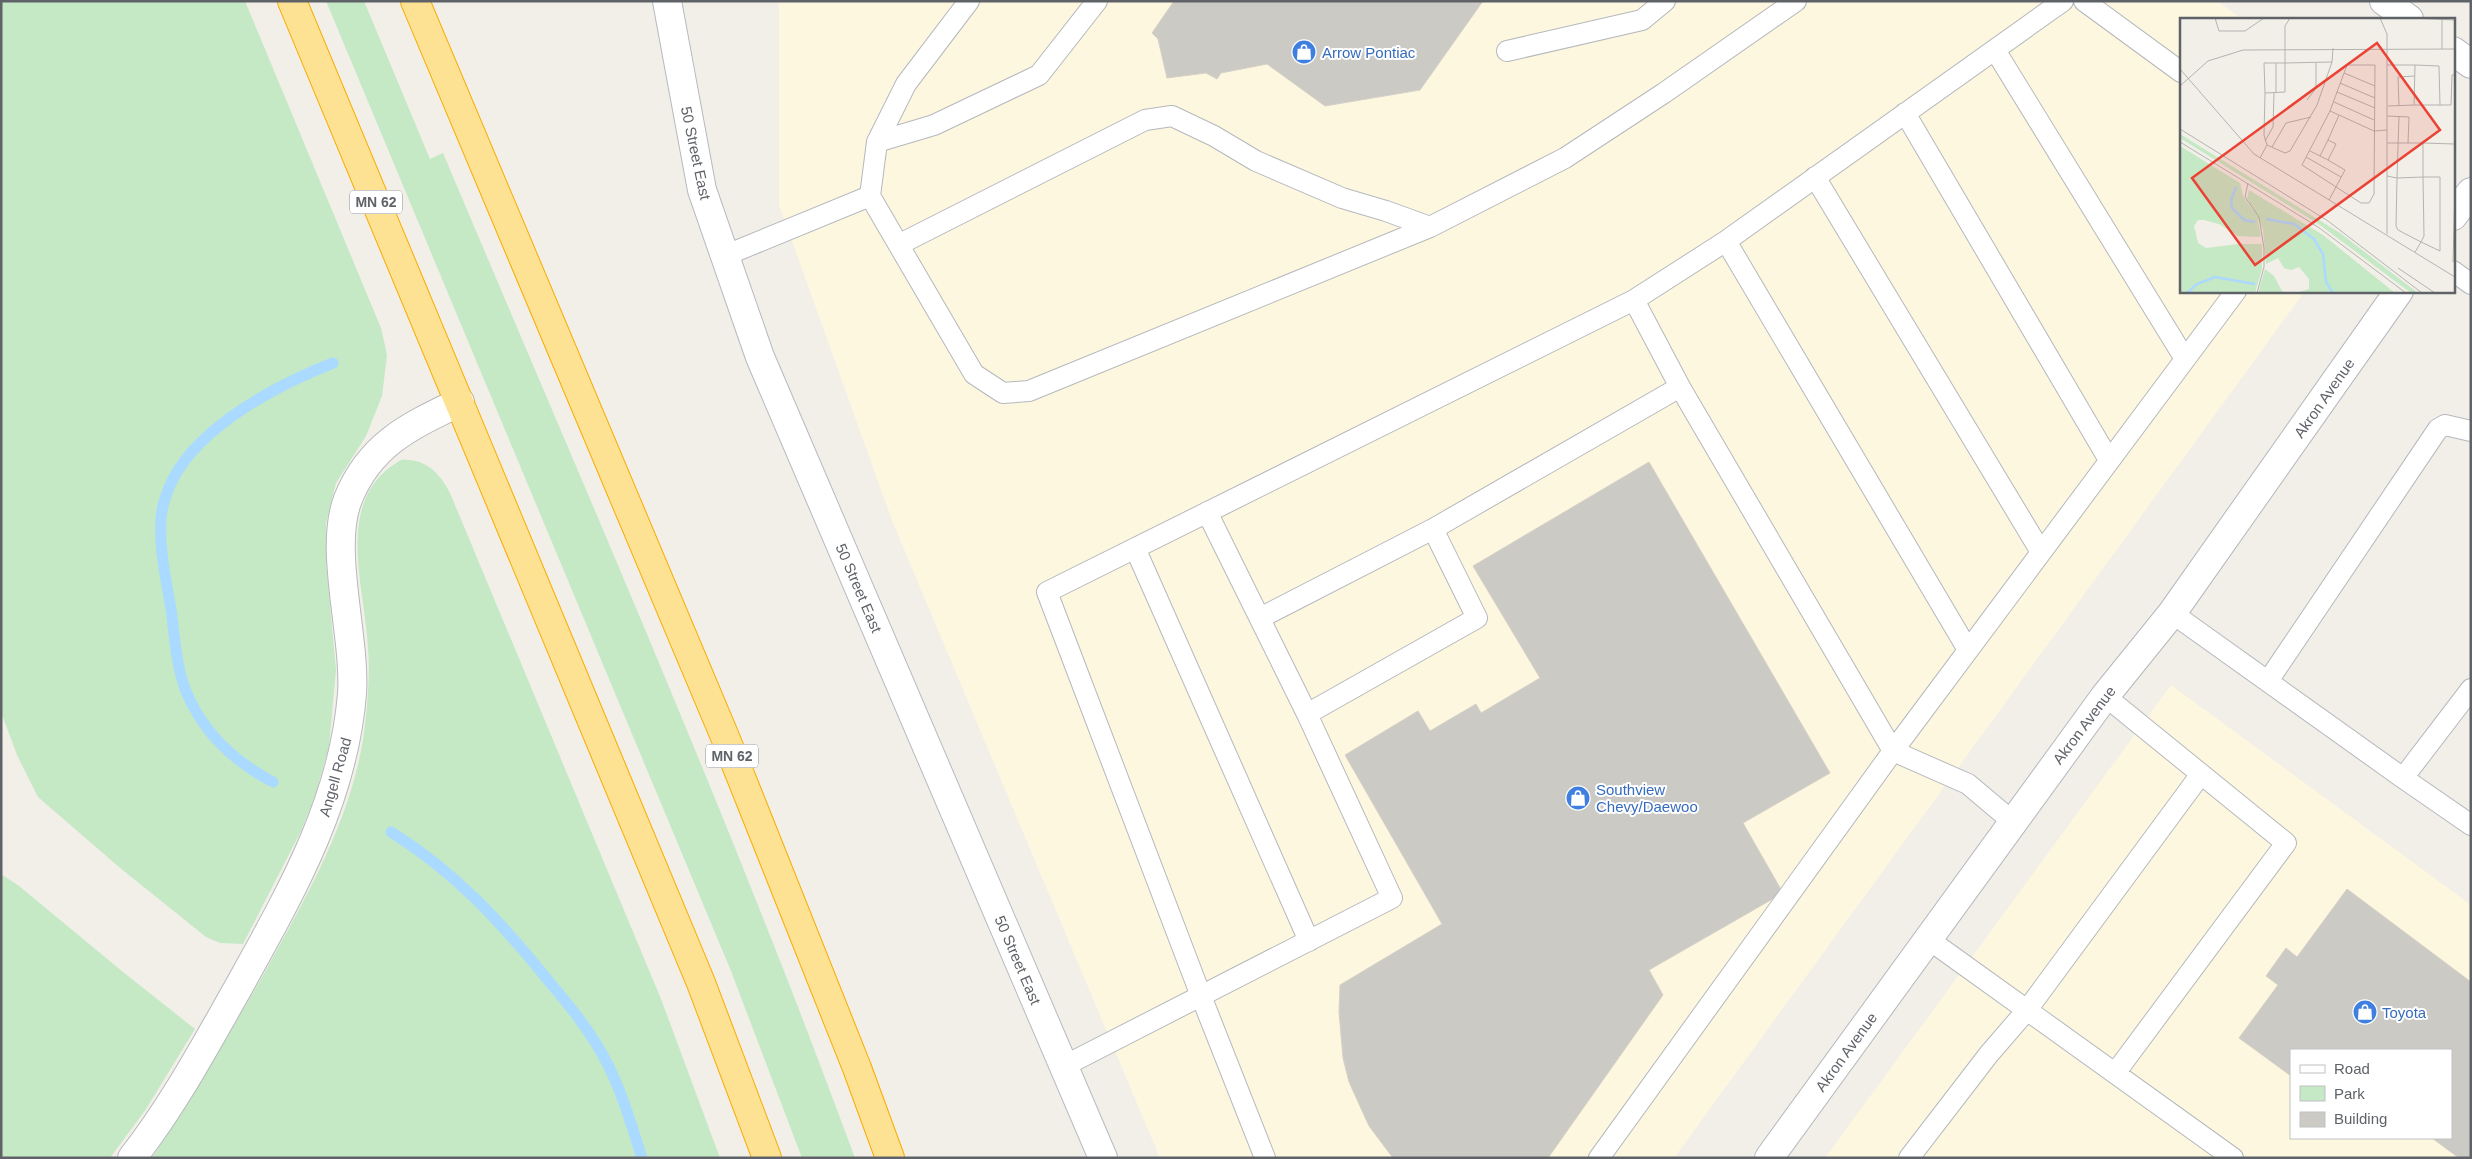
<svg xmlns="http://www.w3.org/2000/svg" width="2472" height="1159" font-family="Helvetica,sans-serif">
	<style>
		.commercial { fill: #fef7e0; fill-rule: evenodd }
		.green { fill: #c5e8c5 }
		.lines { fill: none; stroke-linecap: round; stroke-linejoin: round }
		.stream { stroke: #aadaff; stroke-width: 11 }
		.building { fill: #cccac5; stroke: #d6d1c6 }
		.lane-casing { stroke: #b5b8bc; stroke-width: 22 }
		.street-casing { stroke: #b5b8bc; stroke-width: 30 }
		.secondary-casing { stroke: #b6babf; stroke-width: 30 }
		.highway-casing { stroke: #f9ab00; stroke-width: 30 }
		.lane { stroke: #fff; stroke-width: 20 }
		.street { stroke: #fff; stroke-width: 28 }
		.secondary { stroke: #fff; stroke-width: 28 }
		.highway { stroke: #fde293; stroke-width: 28 }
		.labels { text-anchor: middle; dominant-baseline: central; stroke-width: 4; stroke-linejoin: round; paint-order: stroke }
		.shield { fill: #fff; stroke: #8f9295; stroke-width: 1 }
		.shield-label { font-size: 14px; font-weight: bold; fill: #5f6368 }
		.shop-label { font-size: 15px; fill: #366cbe; stroke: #fff; text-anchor: start }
		.street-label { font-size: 15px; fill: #5f6368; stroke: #fff }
		.inset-river { fill: none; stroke: #aadaff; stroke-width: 2.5 }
		.inset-road { fill: none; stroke: #b3b3b1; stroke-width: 1 }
		.view { fill: #ea4335; fill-opacity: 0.15; stroke: #ea4335; stroke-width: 2.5 }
		.inset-edge { fill: none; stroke: #5f6368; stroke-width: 2.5 }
	</style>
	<rect width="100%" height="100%" fill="#f1efe8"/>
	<path class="commercial" d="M 779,1 L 2217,1 L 2242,19 L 2181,19 L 2181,291 L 2305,291 L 1674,1158 L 1160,1158 L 893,523 L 779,205 Z
		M 2171,685 L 2471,905 L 2471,1158 L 1825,1158 ZM 2291,1050 L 2451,1050 L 2451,1138 L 2291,1138 Z"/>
	<path class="green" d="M 1,1 L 245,1 L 381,328 L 387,355 L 382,396 L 366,436 L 336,483 L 326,523 L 326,563 L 336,670 L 329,746 L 315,796 L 301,831 L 243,944 L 220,943 L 206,937 L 119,867 L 38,797 L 17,755 L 1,712 Z
		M 326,1 L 364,1 L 430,159 L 443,153 C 584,487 730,818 855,1158 L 802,1158 L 731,971 Z
		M 401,460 C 425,458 440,473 450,493 L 661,999 L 720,1158 L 152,1158 C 193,1096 229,1034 266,970 C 308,894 355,813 365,725 C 368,700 370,672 368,648 C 365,585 332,499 401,460 Z
		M 1,874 L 19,886 L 123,972 L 195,1029 L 146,1109 L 110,1158 L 1,1158 Z"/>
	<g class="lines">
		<path class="stream" d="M 273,782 C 237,763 206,735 189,698 C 176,671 175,638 171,609 C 166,579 159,549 161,519 C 162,505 167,491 173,479 C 201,425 279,384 333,363
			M 391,832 C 454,871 501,922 547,979 C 569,1005 593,1034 608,1065 C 623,1095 632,1127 642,1158"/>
	</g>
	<path class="building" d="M 1174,1 L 1483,1 L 1420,90 L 1325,106 L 1267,64 L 1221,73 L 1217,79 L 1206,73 L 1167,78 L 1158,39 L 1152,33 Z
		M 1649,462 L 1830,773 L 1743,823 L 1783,893 L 1649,970 L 1663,995 L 1548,1158 L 1393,1158 L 1369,1126 L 1349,1082 L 1343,1058 L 1339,1012 L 1340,985 L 1442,924 L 1345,755 L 1418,711 L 1430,731 L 1476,704 L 1481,713 L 1540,678 L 1473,566 Z
		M 2347,889 L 2471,982 L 2471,1158 L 2459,1158 L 2432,1138 L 2451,1138 L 2451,1050 L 2291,1050 L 2291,1076 L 2239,1038 L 2278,985 L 2266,976 L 2286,948 L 2297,957 Z"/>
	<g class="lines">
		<defs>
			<path id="lane" d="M 2084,1 L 2181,72
				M 1995,50 L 2185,359
				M 1507,51 L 1642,20 L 1665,1
				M 1905,113 L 2109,460
				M 877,142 L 934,125 L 1039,75 L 1097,1
				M 1815,177 L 2041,552
				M 870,196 L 974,374 L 1003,393 L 1029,391 L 1430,227 L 1565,158 L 1664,93 L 1796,1
				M 1726,241 L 1968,650
				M 900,244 L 1145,120 L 1172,116 L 1214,136 L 1256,161 L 1342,198 L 1386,211 L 1430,227
				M 724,256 L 870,196 L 877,142 L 906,84 L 969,1
				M 2453,271 L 2471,284
				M 1680,387 L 1634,300 L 1726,241 L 2063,1
				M 1207,512 L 1307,714
				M 1135,548 L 1309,941
				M 2172,613 L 2403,778 L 2471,689
				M 1260,618 L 1433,529
				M 2268,681 L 2438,429 L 2445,425 L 2471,431
				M 2105,696 L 2286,843 L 2116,1072
				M 2403,778 L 2471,825
				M 1928,939 L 2233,1158
				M 1064,1066 L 1392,898 L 1307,714 L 1477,618 L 1433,529 L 1680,387 L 1893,751 L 1968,784 L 2013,822
				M 1265,1158 L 1201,996 L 1047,592 L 1634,300
				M 1599,1158 L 1893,751 L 2236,291
				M 1909,1158 L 1989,1054 L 2027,1010 L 2201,774"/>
			<path id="street" d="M 2453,216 L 2471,192
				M 132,1158 C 173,1106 205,1046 238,988 C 290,894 343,803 352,694 C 356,637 328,549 348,499 C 370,444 410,426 460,402
				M 1769,1158 L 2105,696 L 2172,613 L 2399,291"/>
			<path id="secondary" d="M 667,1 L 702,190 L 760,357 L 1103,1158
				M 2384,1 L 2409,19
				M 2453,51 L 2471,64"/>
			<path id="highway" d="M 292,1 L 701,983 L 767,1158
				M 415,1 L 725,737 L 857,1068 L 890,1158"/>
		</defs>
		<use href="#lane" class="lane-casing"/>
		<use href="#street" class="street-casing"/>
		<use href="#secondary" class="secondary-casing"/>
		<use href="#highway" class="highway-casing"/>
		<use href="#lane" class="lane"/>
		<use href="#street" class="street"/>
		<use href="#secondary" class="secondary"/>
		<use href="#highway" class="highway"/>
	</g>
	<defs>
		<symbol id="shop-disc" viewBox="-11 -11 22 22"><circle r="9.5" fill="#3f7fe0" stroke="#fff"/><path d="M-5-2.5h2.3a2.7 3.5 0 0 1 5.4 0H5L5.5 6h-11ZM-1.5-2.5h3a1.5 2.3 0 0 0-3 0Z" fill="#fff"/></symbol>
	</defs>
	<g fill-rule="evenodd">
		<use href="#shop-disc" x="1290" y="38" width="28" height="28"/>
		<use href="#shop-disc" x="1564" y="784" width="28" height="28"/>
		<use href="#shop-disc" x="2351" y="998" width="28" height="28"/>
	</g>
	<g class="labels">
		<g class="shield">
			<rect x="350" y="190.5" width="52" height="23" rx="4"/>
			<rect x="706" y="744.5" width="52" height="23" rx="4"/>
		</g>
		<g class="shield-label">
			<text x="376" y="202">MN 62</text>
			<text x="732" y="756">MN 62</text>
		</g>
		<g class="shop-label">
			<text x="1322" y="52">Arrow Pontiac</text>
			<text x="1596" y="789">Southview<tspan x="1596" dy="17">Chevy/Daewoo</tspan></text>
			<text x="2382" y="1012">Toyota</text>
		</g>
		<g class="street-label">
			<text transform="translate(696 153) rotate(78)">50 Street East</text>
			<text transform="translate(2324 398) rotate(-55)">Akron Avenue</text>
			<text transform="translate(859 588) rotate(67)">50 Street East</text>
			<text transform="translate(2084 725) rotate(-53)">Akron Avenue</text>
			<text transform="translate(335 777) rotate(-74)">Angell Road</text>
			<text transform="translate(1018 960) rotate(67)">50 Street East</text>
			<text transform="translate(1846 1052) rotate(-54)">Akron Avenue</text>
		</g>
	</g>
	<g transform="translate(2180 18)">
		<rect width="275" height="275" fill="#f1efe8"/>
		<path d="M 0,116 L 160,215 L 238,275 L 231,275 L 140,207 L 0,120 ZM 0,128 L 60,165 L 63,178 L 77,198 L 81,218 L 78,219 L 58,218 L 39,206 L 24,202 L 18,202 L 14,208 L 18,225 L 26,230 L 58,226 L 82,226 L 82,251 L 75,275 L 0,275 ZM 69,172 L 143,217 L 215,275 L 115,275 L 129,271 L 129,261 L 119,249 L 111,252 L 104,250 L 98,240 L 86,246 L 83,211 L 67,180 ZM 85,251 L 94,258 L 103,275 L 78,275 Z" fill="#c5e8c5"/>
		<path class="inset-river" d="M 56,169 L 51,182 L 52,190 L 64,202 L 75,204M 86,201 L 114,206 L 134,221 L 143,236 L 146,264 L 153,275M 7,275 L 17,266 L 35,259 L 75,266"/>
		<path class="inset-road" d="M 35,0 L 39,13 L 65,13 L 84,0M 110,0 L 105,8 L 105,74 L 85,75 L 84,45 L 105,45 L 152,44 L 153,30M 146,0 L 170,0M 200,0 L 207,16 L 207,216M 231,0 L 275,2M 262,1 L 262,31M 207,47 L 235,47 L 234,87 L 208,88M 235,47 L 259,48 L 260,87M 0,51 L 74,136 L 275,259M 164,55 L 195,68M 160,65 L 195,80M 0,68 L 28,43 L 63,32 L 275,31M 157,74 L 195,90M 96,75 L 96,45M 127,82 L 136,70 L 136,45M 154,84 L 194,102M 234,87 L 271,87 L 272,57 L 275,57M 219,88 L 218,59 L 235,58M 150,93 L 122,147 L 181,185 L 189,185 L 194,176 L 195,47 L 167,47 L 150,93 L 159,97M 207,98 L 229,99 L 228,125M 0,111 L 148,203 L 242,275M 85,123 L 93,109 L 94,75M 0,124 L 138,209 L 226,275M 207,125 L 243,125 L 243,159 L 217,160 L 216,208 L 218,212 L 241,224 L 260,233 L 260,159 L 243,159 L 244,218 L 241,224 L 235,234M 243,125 L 275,126M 87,127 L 105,135 L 110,133 L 137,87 L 152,44M 92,129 L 106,105 L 131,99M 130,133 L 148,142M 140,138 L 148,122M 126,139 L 161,159M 80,140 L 87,127 L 84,117 L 85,75M 207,158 L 217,160 L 219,98M 68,165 L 65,179 L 79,199 L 84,230 L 84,249 L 77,275M 149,182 L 165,152 L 148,142 L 156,126 L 148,122 L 159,97 L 194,113 L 207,112M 273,244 L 275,170M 218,250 L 255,275"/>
		<path class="view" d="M 197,25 L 260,112 L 75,247 L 12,160 Z"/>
		<rect width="275" height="275" class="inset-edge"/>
	</g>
	<rect width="2472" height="1159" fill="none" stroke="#5f6368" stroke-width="5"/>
	<rect x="2290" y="1049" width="162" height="90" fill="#ffffff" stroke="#bfc1c3"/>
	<rect x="2300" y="1065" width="25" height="8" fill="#ffffff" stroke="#bfc1c3"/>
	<text x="2334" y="1074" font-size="15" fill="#5f6368">Road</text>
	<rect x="2300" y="1086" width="25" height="15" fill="#c5e8c5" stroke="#bfc1c3"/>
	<text x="2334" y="1099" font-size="15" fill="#5f6368">Park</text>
	<rect x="2300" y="1112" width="25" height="15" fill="#cccac5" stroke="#bfc1c3"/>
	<text x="2334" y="1124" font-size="15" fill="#5f6368">Building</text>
</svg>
